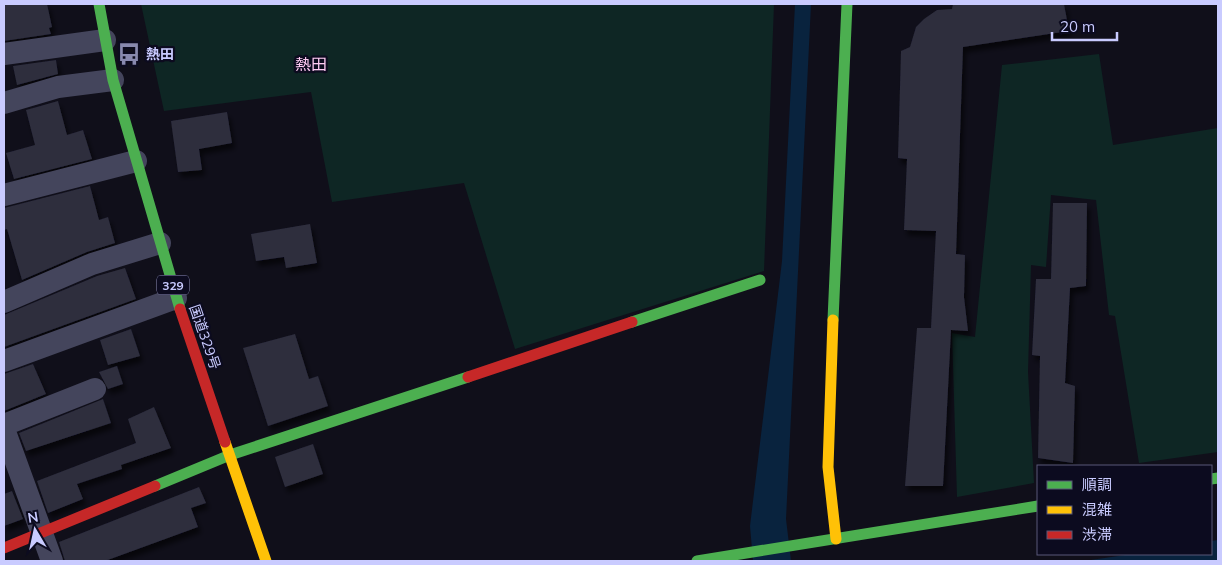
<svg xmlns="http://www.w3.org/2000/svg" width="1222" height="565" font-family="Mulish,'Noto Sans JP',sans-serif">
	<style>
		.green { fill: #0e2624 }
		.water { fill: #09233e }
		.building { fill: #2d2d3e; filter: url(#shadow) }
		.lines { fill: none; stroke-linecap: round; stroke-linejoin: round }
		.street { stroke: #44455c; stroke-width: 22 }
		.fast { stroke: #4caf50; stroke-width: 11 }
		.slow { stroke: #ffc107; stroke-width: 11 }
		.jam { stroke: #c62828; stroke-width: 11 }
		.labels { text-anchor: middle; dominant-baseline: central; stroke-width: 4.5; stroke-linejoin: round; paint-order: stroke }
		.shield { fill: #0c0b1f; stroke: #9091bc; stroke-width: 1 }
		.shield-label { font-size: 12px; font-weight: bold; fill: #c9cbff }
		.poi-label { font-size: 14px; font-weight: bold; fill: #c9cbff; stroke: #0c0b1f; text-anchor: start }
		.street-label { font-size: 14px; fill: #c9cbff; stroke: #0c0b1f }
		.quarter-label { font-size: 16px; fill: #ffcbf3; stroke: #0c0b1f }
	</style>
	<defs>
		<filter id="shadow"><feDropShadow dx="3" dy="5.5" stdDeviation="2.5" flood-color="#0009"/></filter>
	</defs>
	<rect width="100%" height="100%" fill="#100f1a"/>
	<path class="green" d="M 141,4 L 774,4 L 764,271 L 515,349 L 464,183 L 332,202 L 311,92 L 164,111 Z
		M 1099,54 L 1113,145 L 1218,128 L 1218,452 L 1139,463 L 1115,316 L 1109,315 L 1096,200 L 1051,195 L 1046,267 L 1031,265 L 1028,372 L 1034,483 L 957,497 L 952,333 L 975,337 L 1002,65 Z"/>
	<path class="water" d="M 795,4 L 811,4 L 786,519 L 791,561 L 753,561 L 750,526 L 782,261 Z
		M 1218,540 L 1218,561 L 1084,561 L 1132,554 L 1211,554 L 1211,541 Z"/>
	<path class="building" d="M 4,4 L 47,4 L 52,27 L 49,28 L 51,34 L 4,41 Z
		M 953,4 L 1064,4 L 1069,31 L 963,47 L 956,254 L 965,255 L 964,297 L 968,331 L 951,330 L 943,486 L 905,486 L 917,328 L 931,328 L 936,231 L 904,230 L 907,159 L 898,158 L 901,51 L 910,47 L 916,27 L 924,19 L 937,10 L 952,9 Z
		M 56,60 L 58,74 L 17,85 L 13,66 Z
		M 58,101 L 67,135 L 83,130 L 92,159 L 14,179 L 6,153 L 35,145 L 26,110 Z
		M 227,112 L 232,143 L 199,149 L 202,170 L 178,172 L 171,121 Z
		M 90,186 L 99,220 L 108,217 L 115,243 L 87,252 L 22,280 L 7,229 L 4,230 L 4,208 Z
		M 1053,203 L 1087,203 L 1086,286 L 1070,288 L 1065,383 L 1075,386 L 1073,463 L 1038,458 L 1040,356 L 1032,355 L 1036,279 L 1051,279 Z
		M 310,224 L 317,263 L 286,268 L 284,257 L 256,261 L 251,234 Z
		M 125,268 L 136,299 L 4,347 L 4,315 L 97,276 Z
		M 131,329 L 140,356 L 108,365 L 100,340 Z
		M 295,334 L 309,379 L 318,376 L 328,406 L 268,426 L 243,348 Z
		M 33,364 L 46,394 L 4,411 L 4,374 Z
		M 117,366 L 123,384 L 108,389 L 99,372 Z
		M 103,399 L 111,423 L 26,451 L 19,433 Z
		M 154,407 L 171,448 L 121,465 L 122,469 L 77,484 L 83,499 L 48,513 L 37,481 L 136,443 L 128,419 Z
		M 313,444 L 323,474 L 285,487 L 275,457 Z
		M 199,487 L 206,503 L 191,508 L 198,527 L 105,561 L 65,561 L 59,542 Z
		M 12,491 L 23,519 L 4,526 L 4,494 Z"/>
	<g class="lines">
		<path class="street" d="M 4,54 L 105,40
			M 4,103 L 58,87 L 113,80
			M 4,195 L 136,161
			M 4,302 L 92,264 L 160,243
			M 4,361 L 176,298
			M 4,425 L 95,389
			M 4,429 L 52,561"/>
		<path class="fast" d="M 99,4 L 113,80 L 180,309
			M 833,320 L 847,4
			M 632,322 L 760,280
			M 1211,479 L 1218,478
			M 155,486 L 230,455 L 468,377
			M 697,561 L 1038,506"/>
		<path class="slow" d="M 833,320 L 828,467 L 836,539
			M 225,442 L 266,561"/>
		<path class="jam" d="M 180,309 L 225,442
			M 468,377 L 632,322
			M 4,548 L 155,486"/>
	</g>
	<defs>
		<symbol id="bus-bare" viewBox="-9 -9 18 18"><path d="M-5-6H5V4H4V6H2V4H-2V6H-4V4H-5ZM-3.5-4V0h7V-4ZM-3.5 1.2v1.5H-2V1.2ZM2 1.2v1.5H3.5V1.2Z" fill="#8889af" stroke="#0c0b1f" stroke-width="2.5" paint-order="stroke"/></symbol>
	</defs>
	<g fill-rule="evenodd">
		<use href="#bus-bare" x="113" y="38" width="32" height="32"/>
	</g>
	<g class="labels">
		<rect class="shield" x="157" y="275.5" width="32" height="19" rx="4"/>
		<g class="shield-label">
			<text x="173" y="285">329</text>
		</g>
		<g class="poi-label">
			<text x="146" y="54">熱田</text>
		</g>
		<g class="street-label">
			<text transform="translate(205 337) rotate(71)">国道329号</text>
		</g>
		<g class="quarter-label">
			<text x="311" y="64">熱田</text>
		</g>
	</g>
	<rect width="1222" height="565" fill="none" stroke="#c9cbff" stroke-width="10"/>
	<rect x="1037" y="465" width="175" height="90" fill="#0c0b1f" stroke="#585879"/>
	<rect x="1047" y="481" width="25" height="8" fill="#4caf50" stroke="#585879"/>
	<text x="1082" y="490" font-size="15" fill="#c9cbff">順調</text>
	<rect x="1047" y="506" width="25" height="8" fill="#ffc107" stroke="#585879"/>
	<text x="1082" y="515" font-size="15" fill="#c9cbff">混雑</text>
	<rect x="1047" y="531" width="25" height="8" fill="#c62828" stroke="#585879"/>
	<text x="1082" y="540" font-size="15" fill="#c9cbff">渋滞</text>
	<g transform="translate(35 530) rotate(351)" stroke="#0c0b1f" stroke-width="4" paint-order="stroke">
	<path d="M0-4L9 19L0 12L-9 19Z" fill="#c9cbff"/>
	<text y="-8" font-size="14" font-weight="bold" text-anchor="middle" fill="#c9cbff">N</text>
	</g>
	<path d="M1052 32v8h65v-8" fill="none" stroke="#c9cbff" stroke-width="2.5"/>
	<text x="1060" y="32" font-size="15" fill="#c9cbff" stroke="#0c0b1f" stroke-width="4" paint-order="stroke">20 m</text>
</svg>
